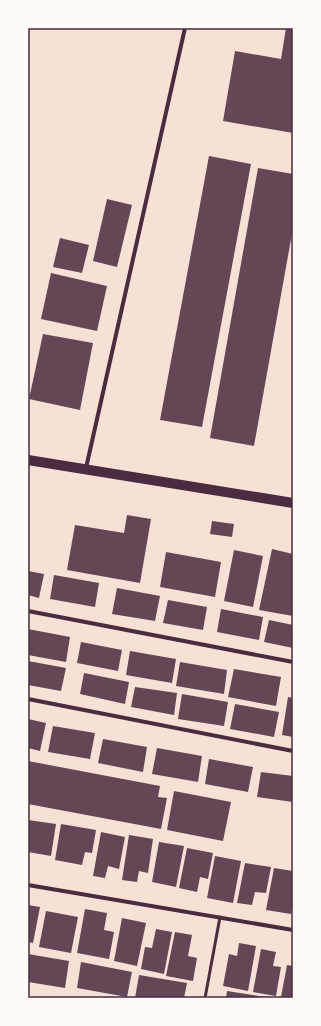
<svg xmlns="http://www.w3.org/2000/svg" width="321" height="1026" font-family="'Source Serif 4',serif">
	<style>
		.building { fill: #644757 }
		.lines { fill: none; stroke-linecap: round; stroke-linejoin: round }
		.service { stroke: #4a2c40; stroke-width: 3 }
		.minor { stroke: #4a2c40; stroke-width: 4 }
		.primary { stroke: #4a2c40; stroke-width: 10 }
		.neatline { fill: none; stroke: #4a2c40; stroke-width: 1.5 }
	</style>
	<rect width="100%" height="100%" fill="#f7e1d7"/>
	<path class="building" d="M 286,28 L 293,28 L 293,133 L 223,121 L 235,51 L 281,59 Z
		M 209,156 L 251,164 L 202,427 L 160,420 Z
		M 258,168 L 293,174 L 293,228 L 254,446 L 210,438 Z
		M 107,199 L 132,205 L 117,267 L 93,261 Z
		M 60,238 L 89,245 L 82,273 L 53,267 Z
		M 51,273 L 107,286 L 97,331 L 41,319 Z
		M 43,334 L 93,343 L 80,410 L 29,399 Z
		M 127,515 L 151,519 L 140,583 L 67,570 L 75,525 L 124,533 Z
		M 212,521 L 234,524 L 232,537 L 210,534 Z
		M 272,549 L 293,554 L 293,616 L 259,610 Z
		M 234,550 L 263,556 L 253,607 L 224,601 Z
		M 166,552 L 221,562 L 215,597 L 160,587 Z
		M 28,571 L 44,574 L 39,598 L 28,595 Z
		M 54,575 L 99,583 L 95,607 L 50,599 Z
		M 117,588 L 160,596 L 155,621 L 112,614 Z
		M 168,600 L 207,607 L 203,630 L 163,623 Z
		M 221,609 L 263,617 L 259,640 L 217,632 Z
		M 269,620 L 293,625 L 293,648 L 264,642 Z
		M 28,629 L 70,637 L 66,662 L 28,655 Z
		M 81,642 L 122,650 L 118,671 L 77,663 Z
		M 130,651 L 176,659 L 172,683 L 126,675 Z
		M 28,661 L 66,668 L 61,691 L 28,685 Z
		M 180,662 L 227,670 L 224,694 L 176,686 Z
		M 234,669 L 281,677 L 276,706 L 228,697 Z
		M 84,673 L 129,682 L 125,704 L 80,694 Z
		M 135,687 L 177,693 L 174,715 L 131,707 Z
		M 182,694 L 228,702 L 224,726 L 178,719 Z
		M 288,697 L 293,698 L 293,737 L 282,735 Z
		M 235,704 L 279,712 L 274,737 L 230,729 Z
		M 28,719 L 46,723 L 40,751 L 28,748 Z
		M 53,726 L 95,733 L 90,759 L 48,752 Z
		M 103,739 L 147,747 L 143,772 L 98,763 Z
		M 157,748 L 202,756 L 198,782 L 152,774 Z
		M 209,759 L 253,767 L 248,792 L 205,784 Z
		M 28,761 L 160,786 L 158,797 L 167,798 L 161,829 L 28,804 Z
		M 261,772 L 293,776 L 293,802 L 257,797 Z
		M 174,791 L 231,802 L 223,841 L 167,830 Z
		M 28,820 L 56,824 L 51,856 L 28,852 Z
		M 61,824 L 96,830 L 92,853 L 85,852 L 82,865 L 55,860 Z
		M 101,832 L 125,837 L 119,869 L 108,866 L 105,878 L 93,876 Z
		M 129,835 L 153,839 L 148,873 L 139,871 L 137,882 L 122,880 Z
		M 159,842 L 184,846 L 176,887 L 152,882 Z
		M 187,848 L 213,853 L 208,879 L 200,877 L 197,892 L 179,888 Z
		M 215,856 L 241,861 L 233,903 L 207,898 Z
		M 245,863 L 271,867 L 266,893 L 255,892 L 252,905 L 237,903 Z
		M 274,868 L 293,871 L 293,902 L 291,914 L 266,910 Z
		M 28,905 L 40,907 L 33,943 L 28,942 Z
		M 85,909 L 107,913 L 104,930 L 114,932 L 109,959 L 77,953 Z
		M 46,911 L 78,917 L 71,953 L 39,947 Z
		M 122,918 L 146,923 L 137,966 L 114,961 Z
		M 156,929 L 172,932 L 164,974 L 141,969 L 145,947 L 152,948 Z
		M 175,932 L 192,935 L 188,956 L 197,958 L 193,981 L 166,976 Z
		M 239,943 L 256,946 L 248,991 L 223,986 L 229,954 L 237,956 Z
		M 261,949 L 276,952 L 273,966 L 281,967 L 276,996 L 253,992 Z
		M 28,954 L 69,961 L 65,988 L 28,982 Z
		M 81,962 L 132,972 L 127,997 L 77,988 Z
		M 287,965 L 293,966 L 293,998 L 281,997 Z
		M 139,975 L 187,983 L 184,998 L 135,998 Z
		M 227,991 L 265,997 L 265,998 L 226,998 Z"/>
	<g class="lines">
		<path class="service" d="M 205,998 L 220,917"/>
		<path class="minor" d="M 86,468 L 185,28
			M 28,611 L 293,662
			M 28,699 L 293,751
			M 28,885 L 293,930"/>
		<path class="primary" d="M 28,460 L 293,503"/>
	</g>
	<rect width="321" height="1026" fill="none" stroke="#fffaf5" stroke-width="58"/>
	<rect x="29" y="29" width="263" height="968" class="neatline"/>
</svg>
